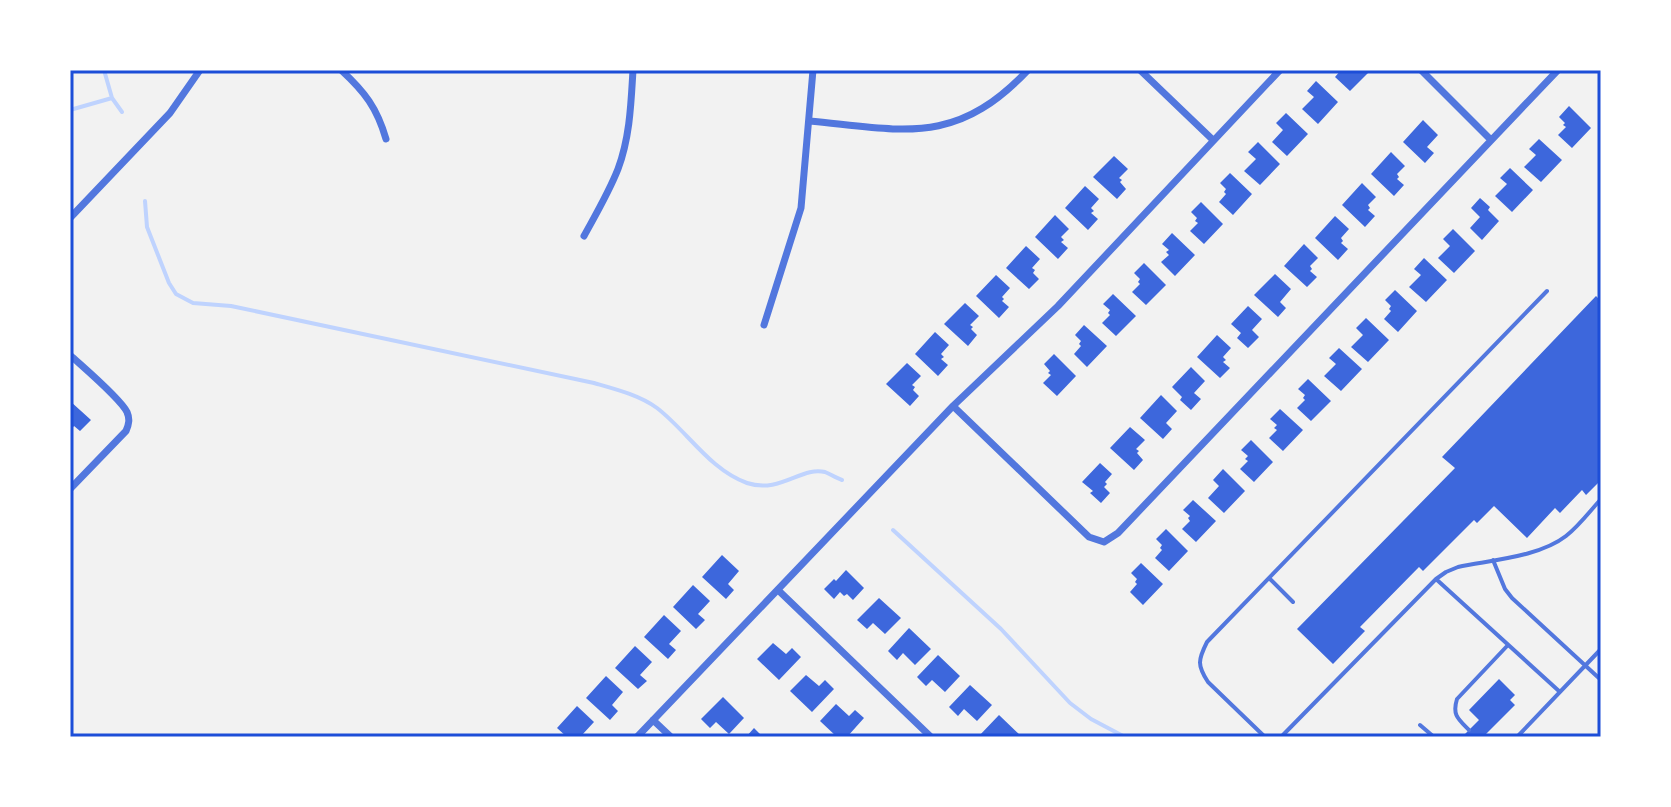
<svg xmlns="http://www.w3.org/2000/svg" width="1671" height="807" font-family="'IBM Plex Sans',sans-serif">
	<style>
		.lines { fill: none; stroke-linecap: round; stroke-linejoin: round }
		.stream { stroke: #bfd3fe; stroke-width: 4 }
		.building { fill: #3d67dc }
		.service { stroke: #5277de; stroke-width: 4 }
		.minor { stroke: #5277de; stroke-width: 7 }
		.neatline { fill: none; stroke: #1d4ed8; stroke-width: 3 }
	</style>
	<rect width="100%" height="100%" fill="#f2f2f2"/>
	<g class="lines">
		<path class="stream" d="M 104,70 L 112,98 L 122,112
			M 70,110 L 112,98
			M 145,201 L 147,227 L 169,283 L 176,294 L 193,303 L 231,306 L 594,383 C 615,389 639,395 657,408 C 687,431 710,470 747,483 C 780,494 802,466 825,472 C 830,474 836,478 842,480
			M 893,530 L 1001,629 L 1070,703 L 1091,719 L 1125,737"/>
	</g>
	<path class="building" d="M 1341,70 L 1371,70 L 1350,91 L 1335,77 Z
		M 1316,81 L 1338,102 L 1318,124 L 1302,109 L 1314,97 L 1307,91 Z
		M 1569,106 L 1591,128 L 1572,148 L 1558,135 L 1566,127 L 1563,125 L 1565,123 L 1559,117 Z
		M 1286,113 L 1308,134 L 1287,156 L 1272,142 L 1283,130 L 1276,123 Z
		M 1423,120 L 1438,135 L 1427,147 L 1434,153 L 1425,163 L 1403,142 Z
		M 1539,139 L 1562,160 L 1541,182 L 1524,167 L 1536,155 L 1529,149 Z
		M 1258,142 L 1280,164 L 1260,185 L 1244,171 L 1256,159 L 1248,152 Z
		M 1391,152 L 1405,166 L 1397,174 L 1399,177 L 1397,179 L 1404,185 L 1394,196 L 1371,174 Z
		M 1114,156 L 1128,169 L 1119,178 L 1122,180 L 1120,182 L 1126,189 L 1117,199 L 1093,177 Z
		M 1510,168 L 1533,190 L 1512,212 L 1495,196 L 1507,184 L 1500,178 Z
		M 1230,173 L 1252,194 L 1233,215 L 1219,202 L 1226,194 L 1224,192 L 1226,189 L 1220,183 Z
		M 1362,183 L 1376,197 L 1368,205 L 1370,208 L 1368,210 L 1375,216 L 1365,227 L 1342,205 Z
		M 1085,186 L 1099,199 L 1091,208 L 1094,211 L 1091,213 L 1098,219 L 1088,230 L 1065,208 Z
		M 1480,198 L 1490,207 L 1488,210 L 1499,221 L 1482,240 L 1470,228 L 1480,217 L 1471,208 Z
		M 1201,202 L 1223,224 L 1204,244 L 1190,231 L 1198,223 L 1195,221 L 1197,218 L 1191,212 Z
		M 1055,215 L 1069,229 L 1061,237 L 1064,240 L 1061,242 L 1068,248 L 1058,259 L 1035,237 Z
		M 1335,216 L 1349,229 L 1341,238 L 1343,241 L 1341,243 L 1348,249 L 1338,260 L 1315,238 Z
		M 1453,229 L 1475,251 L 1454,273 L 1438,258 L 1450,246 L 1443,239 Z
		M 1172,233 L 1195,255 L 1175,276 L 1161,262 L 1169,255 L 1166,252 L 1169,250 L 1162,244 Z
		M 1304,244 L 1318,258 L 1310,266 L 1312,269 L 1310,271 L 1317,277 L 1307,287 L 1284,266 Z
		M 1026,246 L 1040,259 L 1032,268 L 1035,270 L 1033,273 L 1039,279 L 1029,289 L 1006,268 Z
		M 1424,258 L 1447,280 L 1426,302 L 1409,287 L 1421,275 L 1414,269 Z
		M 1144,263 L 1166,285 L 1146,305 L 1132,292 L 1140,284 L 1138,282 L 1140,279 L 1134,273 Z
		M 1275,274 L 1291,289 L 1280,302 L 1286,308 L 1278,317 L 1254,295 Z
		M 996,275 L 1010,288 L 1002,297 L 1004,299 L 1002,301 L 1009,307 L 999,318 L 976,296 Z
		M 1395,290 L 1417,311 L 1398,332 L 1384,319 L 1391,311 L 1389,309 L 1391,306 L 1385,300 Z
		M 1113,294 L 1136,316 L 1116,336 L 1102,323 L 1110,315 L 1108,313 L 1110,310 L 1103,304 Z
		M 1596,296 L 1601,301 L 1601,480 L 1586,495 L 1582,490 L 1560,513 L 1555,508 L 1527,538 L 1494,506 L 1477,523 L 1474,520 L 1423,571 L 1419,567 L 1360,627 L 1365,631 L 1333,664 L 1297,629 L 1455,468 L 1442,457 Z
		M 965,303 L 979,316 L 970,325 L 973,327 L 971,329 L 977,335 L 968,346 L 944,324 Z
		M 1248,306 L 1262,319 L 1252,330 L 1259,337 L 1248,348 L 1237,338 L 1241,333 L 1231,324 Z
		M 1366,318 L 1389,340 L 1368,362 L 1351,347 L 1363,335 L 1356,328 Z
		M 1084,325 L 1107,346 L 1087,367 L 1074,354 L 1081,346 L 1079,344 L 1081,341 L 1075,335 Z
		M 935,332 L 949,345 L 941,354 L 944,357 L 941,359 L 948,365 L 938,376 L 915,354 Z
		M 1217,335 L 1231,348 L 1223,357 L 1226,360 L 1223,362 L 1230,368 L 1220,378 L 1197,357 Z
		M 1339,348 L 1362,369 L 1341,391 L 1324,376 L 1336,364 L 1329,358 Z
		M 1054,354 L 1076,376 L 1057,396 L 1043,383 L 1051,375 L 1048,373 L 1050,371 L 1044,364 Z
		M 907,363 L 921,376 L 912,385 L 915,387 L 913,390 L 919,396 L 910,406 L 886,384 Z
		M 1191,367 L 1205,381 L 1194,393 L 1201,399 L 1191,410 L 1180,400 L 1182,397 L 1172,387 Z
		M 1308,379 L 1331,401 L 1311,421 L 1297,408 L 1305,400 L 1303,398 L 1305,395 L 1298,389 Z
		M 1161,395 L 1177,411 L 1166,423 L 1172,429 L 1163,439 L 1140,418 Z
		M 70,401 L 91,420 L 80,431 L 74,426 L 70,431 Z
		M 1280,409 L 1303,430 L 1283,451 L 1269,438 L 1277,430 L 1274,428 L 1277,425 L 1270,419 Z
		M 1130,427 L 1145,440 L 1136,449 L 1139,451 L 1137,453 L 1143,460 L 1134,470 L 1110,448 Z
		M 1251,440 L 1273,462 L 1254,482 L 1240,469 L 1248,461 L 1245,459 L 1248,456 L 1241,450 Z
		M 1100,463 L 1112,474 L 1105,482 L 1107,484 L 1104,487 L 1110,493 L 1101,503 L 1090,493 L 1093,491 L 1082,482 Z
		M 1223,469 L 1245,491 L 1224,513 L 1208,498 L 1219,486 L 1213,480 Z
		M 1193,500 L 1216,521 L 1196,542 L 1182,529 L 1190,521 L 1188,518 L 1190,516 L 1183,510 Z
		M 1166,529 L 1188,551 L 1169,571 L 1155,558 L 1162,550 L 1160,548 L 1162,545 L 1156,539 Z
		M 722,555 L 739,571 L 728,584 L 734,590 L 726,599 L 702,577 Z
		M 1141,563 L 1163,584 L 1143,605 L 1130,592 L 1137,584 L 1135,582 L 1137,579 L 1131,573 Z
		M 846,570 L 864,588 L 853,600 L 847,594 L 844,596 L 840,592 L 834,599 L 824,589 L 834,579 L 836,581 Z
		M 693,585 L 710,601 L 698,614 L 705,620 L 696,629 L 673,607 Z
		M 879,598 L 901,618 L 885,634 L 873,623 L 867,629 L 857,620 Z
		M 664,615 L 681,631 L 669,644 L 676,650 L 668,659 L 644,637 Z
		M 909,628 L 931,649 L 915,665 L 903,653 L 897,660 L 888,651 Z
		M 773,643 L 786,654 L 792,648 L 801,657 L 779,680 L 757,659 Z
		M 635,646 L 652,662 L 640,675 L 647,681 L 638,689 L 615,668 Z
		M 938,655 L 960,676 L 945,692 L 932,680 L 926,686 L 917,677 Z
		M 806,675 L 819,686 L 825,680 L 834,689 L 812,712 L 790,691 Z
		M 606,676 L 623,692 L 612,705 L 618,711 L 610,720 L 586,698 Z
		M 1499,679 L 1515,695 L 1510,700 L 1515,705 L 1483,737 L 1462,737 L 1479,720 L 1469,710 Z
		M 970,685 L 992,705 L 977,721 L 964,709 L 958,716 L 949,707 Z
		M 723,697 L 744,718 L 729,734 L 716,722 L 710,728 L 701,719 Z
		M 836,704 L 849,716 L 855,710 L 864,718 L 847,737 L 837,737 L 820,721 Z
		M 577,706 L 594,722 L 582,735 L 585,737 L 567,737 L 557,728 Z
		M 999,715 L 1022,737 L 978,737 Z
		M 754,728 L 763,737 L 746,737 Z"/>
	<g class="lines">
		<path class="service" d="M 1493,560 L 1505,589 L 1512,598 L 1601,680
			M 1269,578 L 1293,602
			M 1436,579 L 1560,692
			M 1420,725 L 1434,737
			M 1469,730 C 1458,719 1452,715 1457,699 L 1508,645
			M 1265,737 L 1208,682 C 1197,665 1198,660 1207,642 L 1547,291
			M 1281,737 L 1436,579 L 1446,572 L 1458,567 C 1491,560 1539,557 1566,536 C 1579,526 1590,511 1601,499
			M 1517,737 L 1601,649"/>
		<path class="minor" d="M 341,70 C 365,92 377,108 386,139
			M 1140,70 L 1213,140
			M 1421,70 L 1491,140
			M 809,121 C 904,130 955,147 1028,70
			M 70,218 L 170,113 L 200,70
			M 584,236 C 596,214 609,192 618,169 C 630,137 631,103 633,70
			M 764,325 L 801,208 L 813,70
			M 70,355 C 83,367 120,398 127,412 C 130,419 129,424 126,431 L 70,489
			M 953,406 L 1089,537 L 1104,542 L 1118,533 L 1558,70
			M 778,590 L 931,737
			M 653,720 L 671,737
			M 637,737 L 953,406 L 1058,306 L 1280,70"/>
	</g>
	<rect width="1671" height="807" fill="none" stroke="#ffffff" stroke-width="144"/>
	<rect x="72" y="72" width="1527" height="663" class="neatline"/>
</svg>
